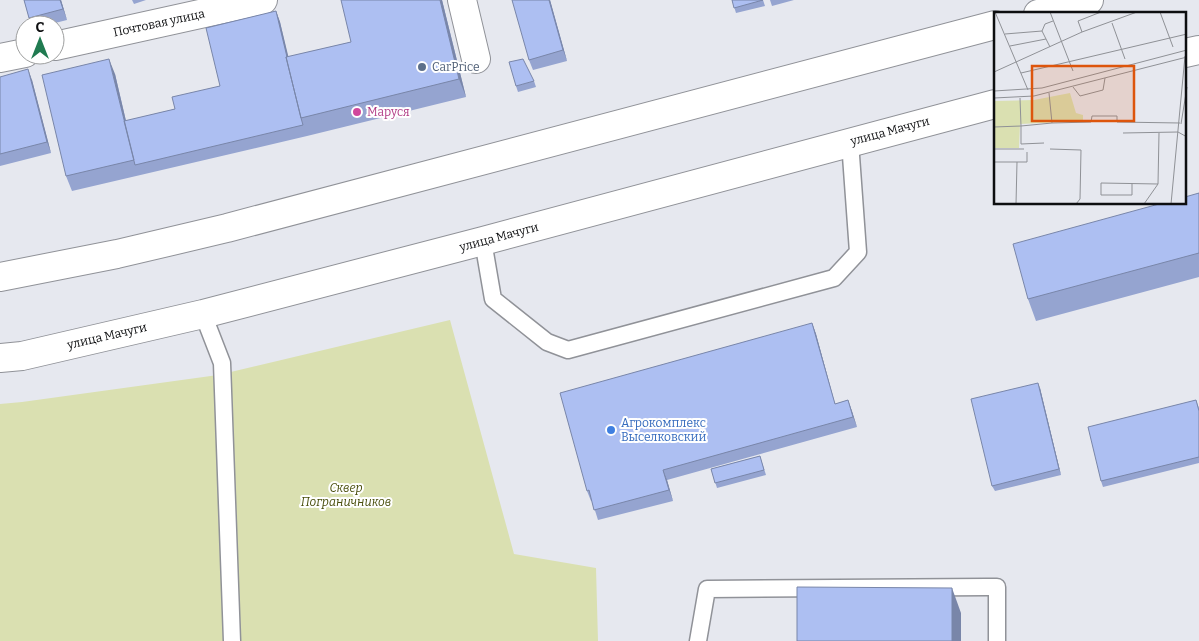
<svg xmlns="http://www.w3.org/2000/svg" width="1199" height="641" font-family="Bitter,serif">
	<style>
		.green { fill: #dae0b1 }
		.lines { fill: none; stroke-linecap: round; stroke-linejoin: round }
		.lane-casing { stroke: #909298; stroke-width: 19 }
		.street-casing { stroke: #909298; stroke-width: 30 }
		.primary-casing { stroke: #909298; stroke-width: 30 }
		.lane { stroke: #fff; stroke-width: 16 }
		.street { stroke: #fff; stroke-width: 28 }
		.primary { stroke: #fff; stroke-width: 28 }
		.wall { fill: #95a4d0 }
		.shaded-wall { fill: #7986a9 }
		.building { fill: #adbff2; stroke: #7986a9 }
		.service-dot { fill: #5c6f8a; stroke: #fff; stroke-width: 2 }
		.hotel-dot { fill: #d1479c; stroke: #fff; stroke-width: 2 }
		.shop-dot { fill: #3f7fe0; stroke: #fff; stroke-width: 2 }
		.labels { text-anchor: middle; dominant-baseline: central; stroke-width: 4; stroke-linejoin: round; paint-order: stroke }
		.street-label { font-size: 12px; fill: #0d0e10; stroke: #fff }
		.service-label { font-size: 12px; fill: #4e5e75; stroke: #fff; text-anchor: start }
		.hotel-label { font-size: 12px; fill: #b23c85; stroke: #fff; text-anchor: start }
		.shop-label { font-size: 12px; fill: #366cbe; stroke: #fff; text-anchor: start }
		.park-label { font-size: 12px; font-style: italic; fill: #494e0c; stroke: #fff }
		.inset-road { fill: none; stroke: #8f9196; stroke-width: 1 }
		.view { fill: #dd550c; fill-opacity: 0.15; stroke: #dd550c; stroke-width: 2.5 }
		.inset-edge { fill: none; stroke: #0d0e10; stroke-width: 2.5 }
	</style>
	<rect width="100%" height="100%" fill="#e6e8ef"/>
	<path class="green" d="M 450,320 L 514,554 L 596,568 L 598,641 L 0,641 L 0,404 L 22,402 L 218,375 Z"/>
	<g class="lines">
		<defs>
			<path id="lane" d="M 483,241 L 493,299 L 547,342 L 568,350 L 834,278 L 858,252 L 850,142
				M 203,314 L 222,363 L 232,641
				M 698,641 L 707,589 L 987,587 L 997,587 L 997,641"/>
			<path id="street" d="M 462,0 L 476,59
				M 55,46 L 263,0
				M 0,58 L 25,53"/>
			<path id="primary" d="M 1038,14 L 1089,0
				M 1185,53 L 1199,50
				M 0,277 L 117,254 L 227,228 L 995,25
				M 0,358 L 22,356 L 203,314 L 483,241 L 995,104"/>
		</defs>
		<use href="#lane" class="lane-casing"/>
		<use href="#street" class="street-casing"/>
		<use href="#primary" class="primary-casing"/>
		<use href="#lane" class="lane"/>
		<use href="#street" class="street"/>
		<use href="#primary" class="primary"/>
	</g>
	<path class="wall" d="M 24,0 L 61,0 L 67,20 L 47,25 L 31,25 Z
		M 132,0 L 146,0 L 134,4 Z
		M 442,0 L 466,97 L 307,136 L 72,191 L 66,176 L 115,74 L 126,121 L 175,109 L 220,86 L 276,11 L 280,22 L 288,57 L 351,42 Z
		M 550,0 L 567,61 L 533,70 L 529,60 Z
		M 732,0 L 763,0 L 765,6 L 736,13 Z
		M 770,0 L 794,0 L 772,6 Z
		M 0,77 L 32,80 L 51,153 L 0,166 Z
		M 534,81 L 536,87 L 518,92 L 516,86 Z
		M 1199,193 L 1199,277 L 1036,321 L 1028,299 Z
		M 812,323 L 816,334 L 835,404 L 848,400 L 857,427 L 667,480 L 673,501 L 598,520 L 592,501 L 591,501 L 587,491 Z
		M 1040,388 L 1061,475 L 995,491 L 992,486 Z
		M 1196,400 L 1199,408 L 1199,463 L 1103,487 L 1101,481 Z
		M 760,456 L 766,475 L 717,488 L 711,469 Z"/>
	<path class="shaded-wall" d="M 60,0 L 61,0 L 67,20 L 63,9 Z
		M 440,0 L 442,0 L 466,97 L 459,79 Z
		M 549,0 L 550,0 L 567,61 L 563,50 Z
		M 276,11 L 280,22 L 303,117 L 301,117 Z
		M 109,59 L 115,74 L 136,164 L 135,165 L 134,160 Z
		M 28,69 L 32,80 L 51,153 L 47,142 Z
		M 812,323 L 816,334 L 838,415 L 835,404 Z
		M 1038,383 L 1040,388 L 1061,475 L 1059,469 Z
		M 848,400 L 852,411 L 857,427 L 853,417 Z
		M 663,470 L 667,480 L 673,501 L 669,490 Z
		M 952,588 L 961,613 L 961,641 L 952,641 Z"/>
	<path class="building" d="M 24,0 L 60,0 L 63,9 L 29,18 Z
		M 341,0 L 440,0 L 459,79 L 301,118 L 286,57 L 351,42 Z
		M 512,0 L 549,0 L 563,50 L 529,60 Z
		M 732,0 L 763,0 L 734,8 Z
		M 276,11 L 287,57 L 286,57 L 301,118 L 303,125 L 135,165 L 124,121 L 175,109 L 172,97 L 220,86 L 206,28 Z
		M 109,59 L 134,160 L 66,176 L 42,75 Z
		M 523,59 L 534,81 L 516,86 L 509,62 Z
		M 28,69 L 47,142 L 0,154 L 0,77 Z
		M 1199,193 L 1199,253 L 1028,299 L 1013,244 L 1159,204 L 1185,204 L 1185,197 Z
		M 812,323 L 835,404 L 848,400 L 853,417 L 663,470 L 669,490 L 594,510 L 589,490 L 587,491 L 560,393 Z
		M 1038,383 L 1059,469 L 992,486 L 971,399 Z
		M 1196,400 L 1199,411 L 1199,457 L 1101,481 L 1088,427 Z
		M 760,456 L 764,470 L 715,483 L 711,469 Z
		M 797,587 L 952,588 L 952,641 L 797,641 Z"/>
	<circle class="service-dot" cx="422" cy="67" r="5"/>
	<circle class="hotel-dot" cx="357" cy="112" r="5"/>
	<circle class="shop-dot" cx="611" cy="430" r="5"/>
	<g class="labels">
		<g class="street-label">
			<text transform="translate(159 23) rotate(-12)">Почтовая улица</text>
			<text transform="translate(890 131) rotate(-15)">улица Мачуги</text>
			<text transform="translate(499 237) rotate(-15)">улица Мачуги</text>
			<text transform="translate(107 336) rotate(-13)">улица Мачуги</text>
		</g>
		<g class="service-label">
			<text x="432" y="67">CarPrice</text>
		</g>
		<g class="hotel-label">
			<text x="367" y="112">Маруся</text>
		</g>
		<g class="shop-label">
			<text x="621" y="423">Агрокомплекс<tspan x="621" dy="14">Выселковский</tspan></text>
		</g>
		<g class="park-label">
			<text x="346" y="488">Сквер<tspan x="346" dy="14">Пограничников</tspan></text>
		</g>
	</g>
	<g transform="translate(994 12)">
		<rect width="192" height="192" fill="#e6e8ef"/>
		<path d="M 76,81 L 82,101 L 89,103 L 89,109 L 26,112 L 25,136 L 0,136 L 0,89 L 40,88 Z" fill="#dae0b1"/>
		<path class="inset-road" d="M 1,0 L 34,78M 56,0 L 79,59M 166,0 L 179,35M 118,11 L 131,47M 48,19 L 51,12 L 59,9M 88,20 L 84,9 L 107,0M 11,22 L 48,19 L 56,35M 16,34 L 52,27M 0,60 L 88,20 L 143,0M 27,61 L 193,22M 79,75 L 86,84 L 109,78 L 111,66M 0,79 L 48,76 L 193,38M 55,81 L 58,111 L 97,110 L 98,104 L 123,104 L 123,110 L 186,111M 0,86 L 40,84 L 193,45M 187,112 L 193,75M 0,115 L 27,114 L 26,86M 129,121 L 184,120 L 193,125M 50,131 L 27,132 L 27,114 L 58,111M 0,137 L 30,137M 56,137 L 87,138 L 86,187 L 82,192M 0,150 L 23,150 L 22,192M 23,150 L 33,150 L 33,140M 138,171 L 138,183 L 107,183 L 107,171 L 164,172M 150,192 L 164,172 L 165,121M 177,192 L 191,44"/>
		<path class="view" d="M 38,54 L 140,54 L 140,109 L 38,109 Z"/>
		<rect width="192" height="192" class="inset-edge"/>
	</g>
	<g transform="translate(40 40)"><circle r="24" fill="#ffffff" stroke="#9e9f9f"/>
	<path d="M0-4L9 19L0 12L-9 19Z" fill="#207b51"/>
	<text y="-8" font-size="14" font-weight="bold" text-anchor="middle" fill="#0d0e10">С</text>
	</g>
</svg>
